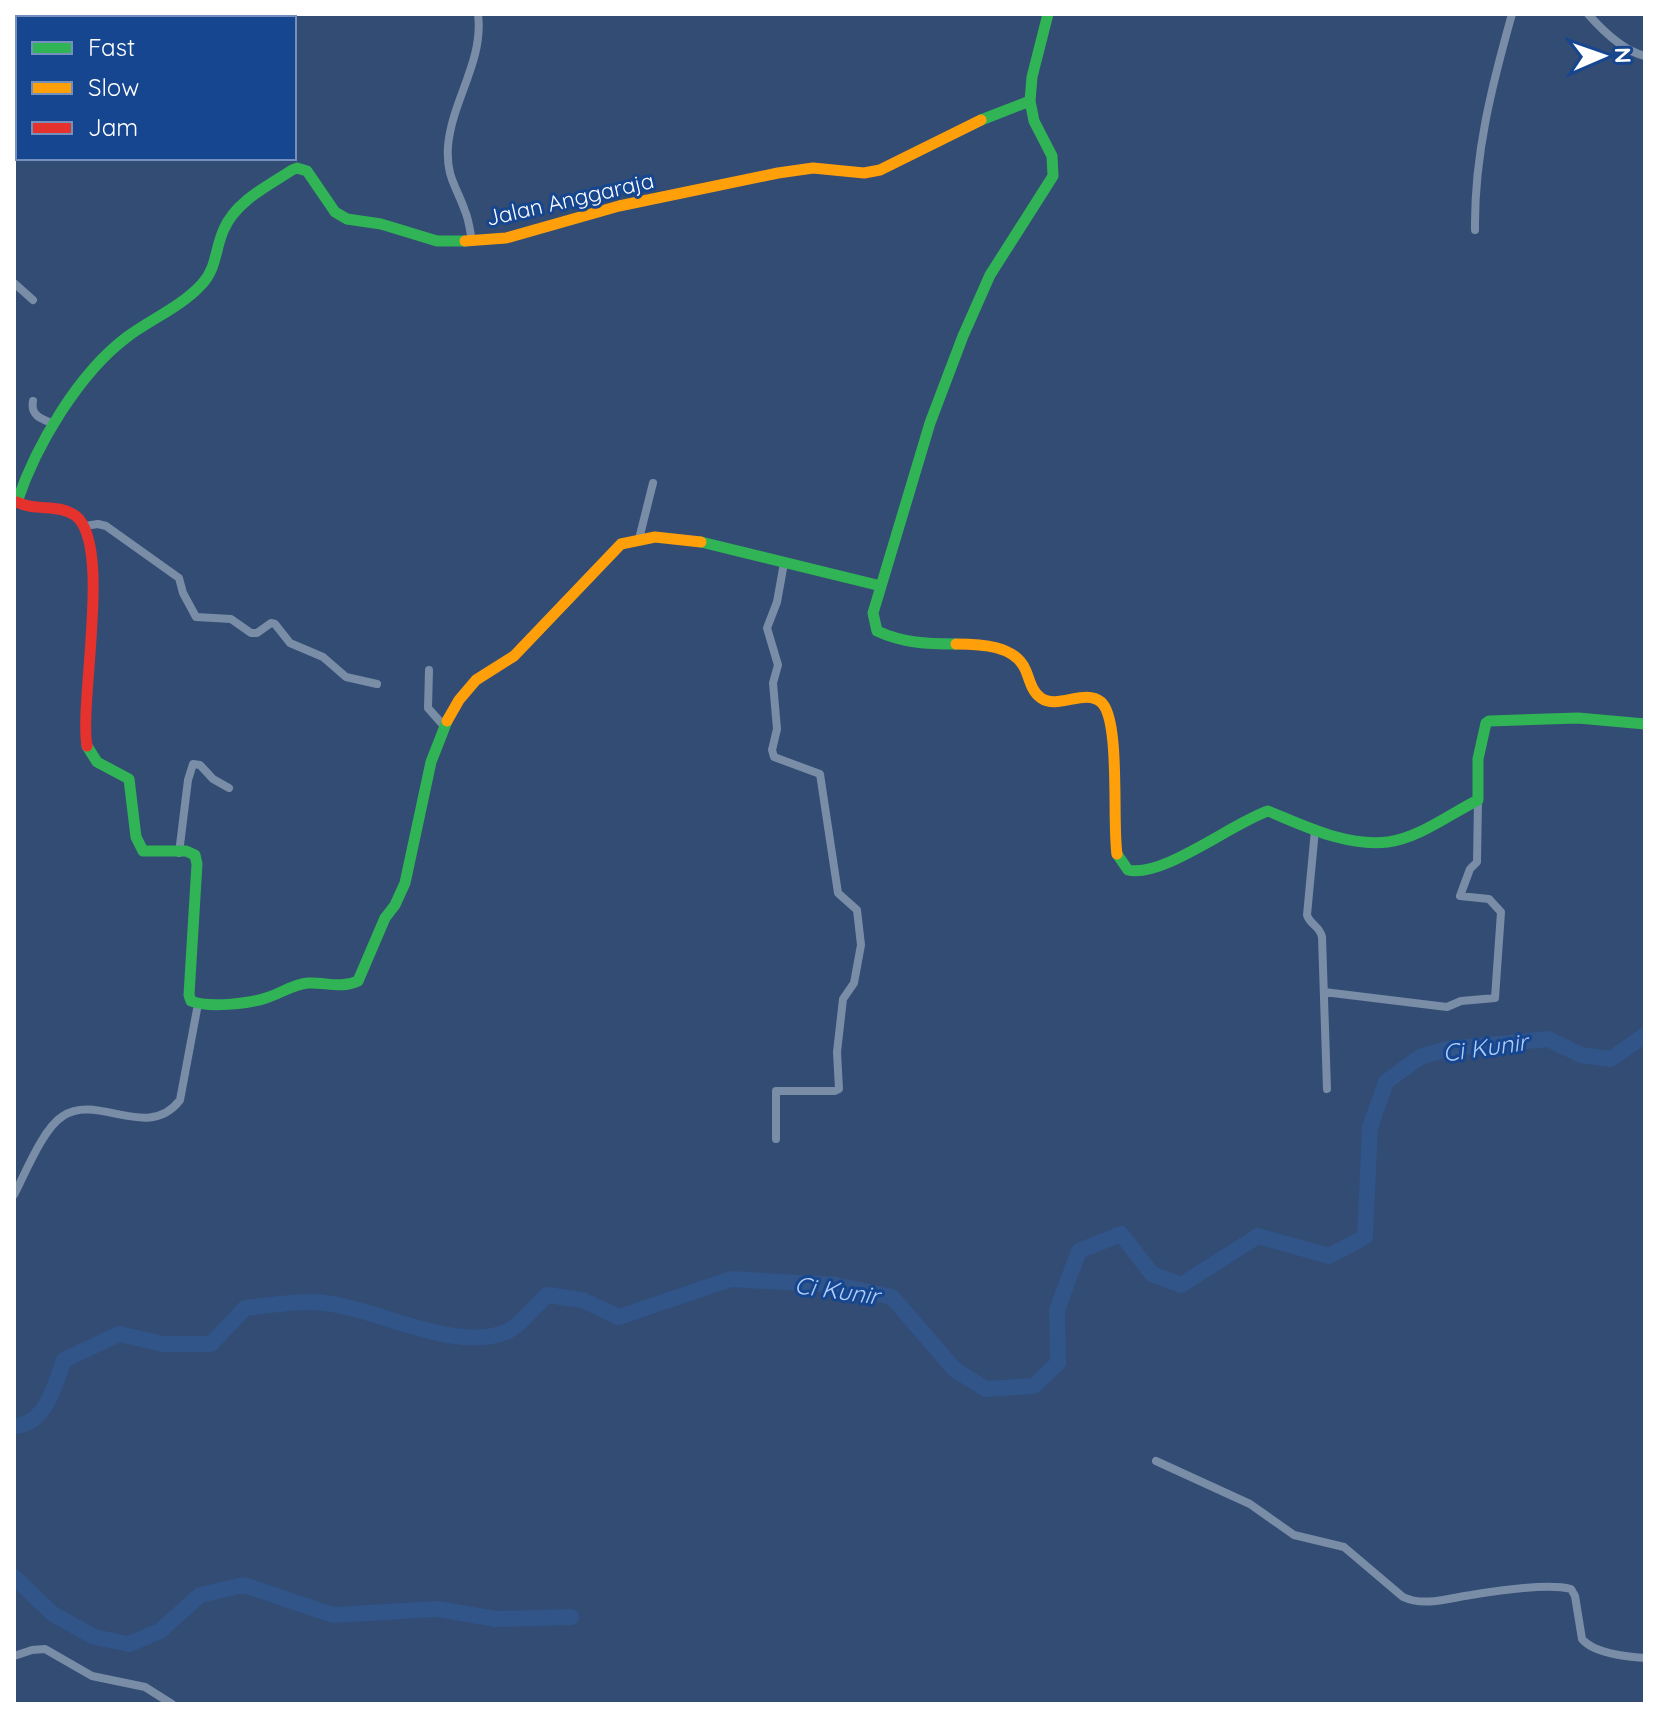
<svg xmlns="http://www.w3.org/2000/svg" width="1659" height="1718" font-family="Quicksand,sans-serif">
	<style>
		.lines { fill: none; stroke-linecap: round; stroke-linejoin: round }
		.river { stroke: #315489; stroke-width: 16 }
		.street { stroke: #798da7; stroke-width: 8 }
		.fast { stroke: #30b455; stroke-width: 11 }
		.slow { stroke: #ff9f0a; stroke-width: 11 }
		.jam { stroke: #e5322d; stroke-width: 11 }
		.labels { text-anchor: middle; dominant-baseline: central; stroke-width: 6; stroke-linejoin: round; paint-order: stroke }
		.street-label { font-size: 22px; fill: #fff; stroke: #164690 }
		.water-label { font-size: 24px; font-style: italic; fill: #afcdf7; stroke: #164690 }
	</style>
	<rect width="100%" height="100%" fill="#324c74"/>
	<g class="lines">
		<path class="river" d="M 14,1426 C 46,1425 55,1384 64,1360 L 119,1334 L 163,1344 L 211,1344 L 245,1308 C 267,1306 291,1301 313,1302 C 372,1304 451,1354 506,1332 C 520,1326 535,1306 547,1295 L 582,1300 L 619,1317 L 731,1279 L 836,1285 L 892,1297 L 955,1370 L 986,1389 L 1034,1386 L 1058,1363 L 1057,1310 L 1079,1251 L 1121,1234 L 1152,1274 L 1181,1285 L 1258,1236 L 1329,1256 L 1365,1237 L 1370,1127 L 1386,1082 L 1420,1057 L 1447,1049 L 1548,1039 L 1581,1055 L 1611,1059 L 1645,1035
			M 14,1577 L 53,1614 L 94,1637 L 129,1644 L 160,1631 L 200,1595 L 244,1585 L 333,1615 L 437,1609 L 496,1619 L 571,1617"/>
		<path class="street" d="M 1588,14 C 1602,30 1624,51 1645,56
			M 1475,230 C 1474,155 1492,85 1512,14
			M 472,241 C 470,231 469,220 465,211 C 456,185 446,177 448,146 C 452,100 484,61 478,14
			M 14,283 L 33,300
			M 33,401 C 30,416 42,419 54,424
			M 85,526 L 98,524 L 106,526 L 179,578 L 183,593 L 196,617 L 231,619 L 251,633 L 257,633 L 271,623 L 275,624 L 290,643 L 323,657 L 346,677 L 377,684
			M 639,539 L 653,483
			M 429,670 L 428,708 L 444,726
			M 1315,830 L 1307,915 C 1310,925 1320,926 1322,937 L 1327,1089
			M 179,853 L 188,780 L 193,764 L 200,765 L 213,779 L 229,788
			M 1324,992 L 1447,1007 L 1461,1001 L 1495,998 L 1501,912 L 1489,899 L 1460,896 L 1470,869 L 1477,862 L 1478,800
			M 776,1139 L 776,1091 L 835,1091 L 839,1089 L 837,1052 L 843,999 L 854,983 L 861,945 L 857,910 L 838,893 L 820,774 L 774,757 L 772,750 L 777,729 L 773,683 L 778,665 L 767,628 L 777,602 L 784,563
			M 14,1195 C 25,1174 43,1128 63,1116 C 98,1093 148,1142 180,1100 L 198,1004
			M 1156,1461 L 1250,1504 L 1294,1535 L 1344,1547 L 1403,1597 C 1424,1607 1449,1598 1471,1595 C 1495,1591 1549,1583 1571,1589 L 1575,1596 L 1582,1639 C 1593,1653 1627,1657 1645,1658
			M 14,1656 L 32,1650 L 45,1649 L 92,1676 L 145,1687 L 172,1704"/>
		<path class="fast" d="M 981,120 L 1030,101 L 1032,77 L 1048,14
			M 17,502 C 36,445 79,373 127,337 C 151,319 181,307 202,284 C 217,268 215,248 224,229 C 236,201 268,186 292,170 L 297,168 L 307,171 L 335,212 L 347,219 L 381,224 L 437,241 L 465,241
			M 701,542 L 881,586
			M 956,644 C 927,644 903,643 877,631 L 873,613 L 930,423 L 963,336 L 990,275 L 1053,176 L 1052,156 L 1034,121 L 1030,101
			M 87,746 L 97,762 L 129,779 L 136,837 L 143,851 L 186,851 L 195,855 L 197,864 L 189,995 L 191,1001 C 208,1008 248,1004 266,998 C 280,994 293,984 308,983 C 325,982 341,989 358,981 L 385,918 L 395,905 L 405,883 L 431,762 L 447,721
			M 1117,854 L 1128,870 C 1163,878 1232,823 1268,811 C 1305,826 1346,847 1388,842 C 1419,838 1450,814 1478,800 L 1478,759 L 1486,723 L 1489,721 L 1578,718 L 1645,724"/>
		<path class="slow" d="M 465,241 L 506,238 L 619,206 L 778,173 L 813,168 L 864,173 L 880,170 L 981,120
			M 956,644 C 980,644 1016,645 1026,671 C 1030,681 1032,692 1041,698 C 1058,710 1085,688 1101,702 C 1121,719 1112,823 1117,854
			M 447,721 L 459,700 L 476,680 L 514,656 L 621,544 L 655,537 L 701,542"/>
		<path class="jam" d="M 17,502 C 35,512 59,503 76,516 C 112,546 79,700 87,746"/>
	</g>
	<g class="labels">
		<g class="street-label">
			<text transform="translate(570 199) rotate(-13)">Jalan Anggaraja</text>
		</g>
		<g class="water-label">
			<text transform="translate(1485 1047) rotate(-8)">Ci Kunir</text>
			<text transform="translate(837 1290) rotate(8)">Ci Kunir</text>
		</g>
	</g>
	<rect width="1659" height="1718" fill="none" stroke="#ffffff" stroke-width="32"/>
	<rect x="16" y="16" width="280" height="144" fill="#164690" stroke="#7390bc" stroke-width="2"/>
	<rect x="32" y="42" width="40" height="12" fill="#30b455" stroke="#7390bc" stroke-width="2"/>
	<text x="88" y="56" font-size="24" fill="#ffffff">Fast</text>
	<rect x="32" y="82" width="40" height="12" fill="#ff9f0a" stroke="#7390bc" stroke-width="2"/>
	<text x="88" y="96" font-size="24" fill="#ffffff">Slow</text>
	<rect x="32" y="122" width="40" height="12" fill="#e5322d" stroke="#7390bc" stroke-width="2"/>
	<text x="88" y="136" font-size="24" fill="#ffffff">Jam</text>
	<g transform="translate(1603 56) rotate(88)" stroke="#164690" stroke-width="6" paint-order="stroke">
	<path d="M0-6L14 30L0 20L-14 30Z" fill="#ffffff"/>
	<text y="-12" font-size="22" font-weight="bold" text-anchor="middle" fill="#ffffff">N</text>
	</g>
</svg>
